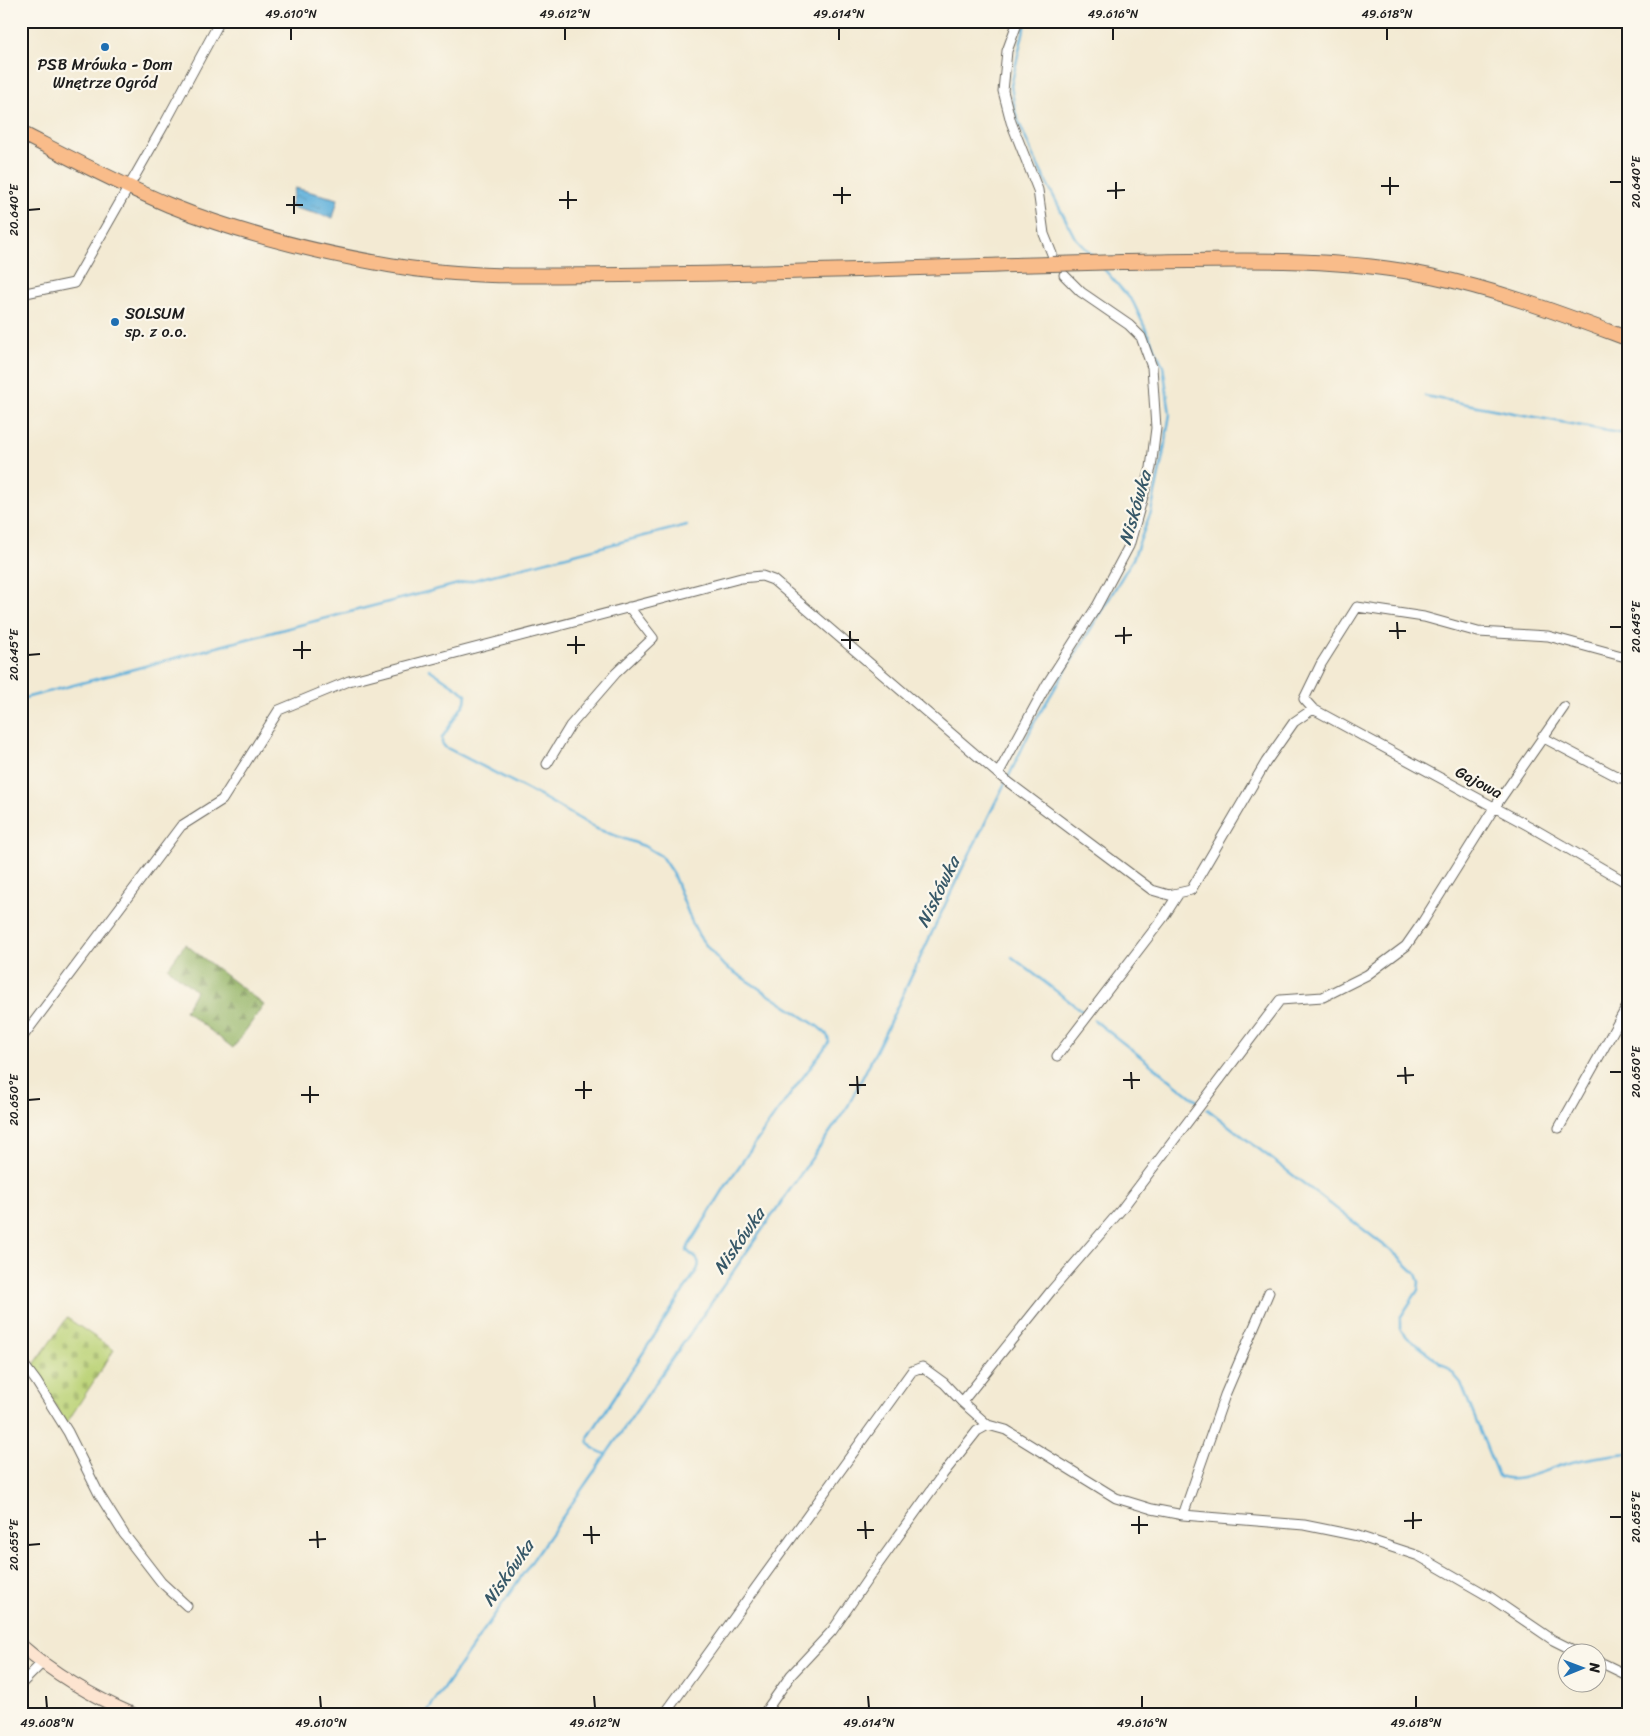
<svg xmlns="http://www.w3.org/2000/svg" width="1650" height="1736" font-family="Sriracha,sans-serif">
	<style>
		.forest { fill: url(#forest-firs); stroke: #586842 }
		.cemetery { fill: url(#cemetery-stones); stroke: #6c784a }
		.water { fill: url(#water-ripples); stroke: #3e667c }
		.lines { fill: none; stroke-linecap: round; stroke-linejoin: round }
		.stream { stroke: #60b1db; stroke-width: 2.5 }
		.street-casing { stroke: #67645c; stroke-width: 11 }
		.secondary-casing { stroke: #67645c; stroke-width: 14 }
		.primary-casing { stroke: #67645c; stroke-width: 16 }
		.street { stroke: #fff; stroke-width: 9 }
		.secondary { stroke: #fde4d0; stroke-width: 12 }
		.primary { stroke: #f9bc8a; stroke-width: 14 }
		.primary-bridge-casing { stroke: #67645c; stroke-width: 16; stroke-linecap: butt }
		.primary-bridge { stroke: #f9bc8a; stroke-width: 14 }
		.ticks { fill: none; stroke: #1c1c1c; stroke-width: 2 }
		.poi-dot { fill: #1f6fb2; stroke: #fbf7ec; stroke-width: 2 }
		.labels { text-anchor: middle; dominant-baseline: central; stroke-width: 4.5; stroke-linejoin: round; paint-order: stroke }
		.poi-label { font-size: 16px; fill: #1c1c1c; stroke: #fbf7ec }
		.street-label { font-size: 16px; fill: #1c1c1c; stroke: #fbf7ec }
		.water-label { font-size: 18px; font-style: italic; fill: #375868; stroke: #fbf7ec }
		.neatline { fill: none; stroke: #1c1c1c; stroke-width: 2 }
		.ticks-label { font-size: 12px; text-anchor: middle; fill: #1c1c1c }
	</style>
	<defs>
		<pattern id="forest-firs" width="22" height="20" patternUnits="userSpaceOnUse" patternTransform="scale(1.25)"><rect width="22" height="20" fill="#95b568"/><path d="M5 1l3.5 6h-7zM16 11l3.5 6h-7z" fill="#799255"/></pattern>
		<pattern id="cemetery-stones" width="16" height="16" patternUnits="userSpaceOnUse" patternTransform="scale(1.25)"><rect width="16" height="16" fill="#bcd378"/><path d="M2 7V4a2 2 0 0 1 4 0v3zM10 15v-3a2 2 0 0 1 4 0v3z" fill="#a1b567"/></pattern>
		<pattern id="water-ripples" width="26" height="14" patternUnits="userSpaceOnUse" patternTransform="scale(1.25)"><rect width="26" height="14" fill="#60b1db"/><path d="M2 4q2-2 4 0t4 0M15 11q2-2 4 0t4 0" fill="none" stroke="#4e8fb1"/></pattern>
	</defs>
	<rect width="100%" height="100%" fill="#fbf7ec"/>
	<filter id="ink" filterUnits="userSpaceOnUse"><feTurbulence type="fractalNoise" baseFrequency=".02" numOctaves="2"/><feDisplacementMap in="SourceGraphic" scale="10" xChannelSelector="R" yChannelSelector="G"/><feConvolveMatrix kernelMatrix="1 2 1 2 8 2 1 2 1" color-interpolation-filters="sRGB"/></filter>
	<filter id="wash" filterUnits="userSpaceOnUse"><feTurbulence type="fractalNoise" baseFrequency=".0096" numOctaves="4" result="noise"/><feDisplacementMap in="SourceGraphic" scale="20" xChannelSelector="R" yChannelSelector="G"/><feGaussianBlur stdDeviation="1.12" result="paint"/><feColorMatrix in="noise" values="0 0 0 0 0 0 0 0 0 0 0 0 0 0 0 0 0 1.4 0 .05"/><feComposite in="paint" operator="in"/></filter>
	<g filter="url(#wash)">
		<rect width="100%" height="100%" fill="#f3ead3"/>
		<path class="forest" d="M 185,944 L 264,1005 L 233,1048 L 185,1011 L 196,991 L 168,968 Z"/>
		<path class="cemetery" d="M 67,1318 L 114,1350 L 66,1424 L 33,1366 Z"/>
		<path class="water" d="M 295,188 L 338,199 L 333,218 L 290,207 Z"/>
		<g class="lines">
			<path class="stream" d="M 1027,21 L 1024,29 L 1011,86 L 1016,115 L 1033,156 L 1074,236 L 1095,258
				M 1425,396 L 1629,435
				M 429,669 L 466,694 L 465,702 L 442,738 L 442,743 L 445,747 L 540,796 L 597,829 L 644,846 L 661,856 L 673,874 L 691,920 L 699,936 L 709,949 L 723,965 L 817,1026 C 823,1031 829,1034 829,1042 L 772,1119 L 729,1181 L 689,1245 L 687,1250 C 692,1258 703,1258 697,1270 L 589,1436 C 586,1447 596,1450 605,1454
				M 21,699 L 311,622 L 687,525
				M 1008,778 L 1035,721 L 1133,559 L 1151,512 L 1163,455 L 1170,414 L 1163,366 L 1133,302 L 1103,268
				M 1012,957 L 1082,1011
				M 1094,1020 L 1197,1101
				M 1207,1109 L 1394,1253 L 1416,1274 L 1419,1282 L 1418,1290 L 1400,1318 L 1400,1329 L 1408,1338 L 1449,1369 L 1461,1383 L 1498,1476 C 1514,1487 1551,1467 1568,1463 C 1588,1458 1608,1455 1629,1453
				M 425,1715 L 848,1106 L 880,1043 L 960,873 L 1005,783"/>
		</g>
	</g>
	<g filter="url(#ink)">
		<g class="lines">
			<defs>
				<path id="street" d="M 1018,21 L 1007,51 L 1003,91 L 1011,122 L 1038,190 L 1044,234 L 1052,254
					M 21,294 L 74,283 L 165,123 L 220,21
					M 1629,658 L 1548,636 L 1478,632 L 1424,617 L 1357,607 L 1321,664 L 1304,699 L 1313,709 L 1529,826 L 1629,884
					M 1542,737 L 1620,778 L 1629,777
					M 547,764 L 570,726 L 616,673 L 653,638 L 629,607
					M 998,774 L 1047,684 L 1097,606 L 1129,546 L 1151,468 L 1156,428 L 1152,367 L 1141,337 L 1129,325 L 1081,292 L 1064,275
					M 21,1039 L 181,826 L 222,800 L 279,710 L 349,681 L 741,578 L 762,576 L 773,580 L 1003,778 L 1152,890 L 1169,895 L 1191,890 L 1266,762 L 1294,722 L 1313,709
					M 1057,1056 L 1163,918 L 1179,893
					M 1559,1128 L 1629,1003
					M 1269,1292 L 1225,1395 L 1183,1515 L 1304,1525 L 1358,1536 L 1419,1556 L 1490,1597 L 1553,1640 L 1581,1654
					M 21,1361 L 36,1381 L 68,1432 L 99,1494 L 124,1534 L 161,1582 L 187,1606
					M 962,1402 L 988,1425
					M 1598,1661 L 1629,1676
					M 21,1684 L 42,1663
					M 664,1715 L 912,1371 L 922,1367 L 944,1383 L 962,1402 L 1051,1291 L 1121,1210 L 1280,1000 L 1323,997 L 1367,975 L 1406,946 L 1422,923 L 1494,808 L 1564,707
					M 763,1715 L 791,1675 L 832,1631 L 874,1570 L 943,1474 L 977,1431 L 988,1425 L 1006,1430 L 1116,1498 L 1152,1509 L 1183,1515"/>
				<path id="secondary" d="M 21,1645 C 55,1675 93,1697 135,1715"/>
				<path id="primary" d="M 21,133 C 70,158 119,184 169,205 C 238,233 315,252 389,265 C 466,279 544,275 622,275 C 765,274 908,268 1052,264
					M 1122,262 C 1223,261 1332,255 1431,276 C 1499,290 1564,315 1629,339"/>
			</defs>
			<use href="#street" class="street-casing"/>
			<use href="#secondary" class="secondary-casing"/>
			<use href="#primary" class="primary-casing"/>
			<use href="#street" class="street"/>
			<use href="#secondary" class="secondary"/>
			<use href="#primary" class="primary"/>
			<defs>
				<path id="primary-bridge" d="M 1052,264 L 1122,262"/>
			</defs>
			<use href="#primary-bridge" class="primary-bridge-casing"/>
			<use href="#primary-bridge" class="primary-bridge"/>
		</g>
	</g>
	<path class="ticks" d="M 291,28 L 291,40M 565,28 L 565,40M 839,28 L 839,40M 1113,28 L 1113,40M 1387,28 L 1387,40M 1390,177 L 1390,195M 1116,182 L 1116,199M 1610,182 L 1622,182M 1381,186 L 1399,186M 842,187 L 842,204M 568,191 L 568,209M 1107,191 L 1125,190M 833,195 L 851,195M 294,196 L 294,214M 559,200 L 577,200M 286,205 L 303,205M 28,210 L 40,209M 1397,622 L 1398,639M 1124,627 L 1124,644M 1610,627 L 1622,627M 850,631 L 850,649M 1389,631 L 1406,631M 576,636 L 576,654M 1115,636 L 1132,635M 841,640 L 859,640M 302,641 L 302,659M 567,645 L 585,645M 293,650 L 311,650M 28,655 L 40,654M 1405,1067 L 1406,1084M 1131,1072 L 1132,1089M 1610,1072 L 1622,1072M 857,1076 L 858,1094M 1397,1076 L 1414,1075M 1123,1080 L 1140,1080M 584,1081 L 584,1099M 849,1085 L 866,1085M 310,1086 L 310,1103M 575,1090 L 592,1090M 301,1095 L 319,1095M 28,1100 L 40,1099M 1413,1512 L 1413,1529M 1139,1516 L 1139,1534M 1610,1517 L 1622,1517M 865,1521 L 866,1539M 1404,1521 L 1422,1520M 1131,1525 L 1148,1525M 591,1526 L 592,1544M 857,1530 L 874,1530M 317,1531 L 318,1548M 583,1535 L 600,1535M 309,1540 L 326,1539M 28,1545 L 40,1544M 46,1696 L 47,1708M 320,1696 L 321,1708M 594,1696 L 595,1708M 868,1696 L 869,1708M 1142,1696 L 1142,1708M 1416,1696 L 1416,1708"/>
	<g class="poi-dot">
		<circle cx="105" cy="47" r="5"/>
		<circle cx="115" cy="322" r="5"/>
	</g>
	<g class="labels">
		<g class="poi-label">
			<text x="105" y="64">PSB Mrówka - Dom<tspan x="105" dy="18">Wnętrze Ogród</tspan></text>
			<text x="125" y="313" text-anchor="start">SOLSUM<tspan x="125" dy="18">sp. z o.o.</tspan></text>
		</g>
		<g class="street-label">
			<text transform="translate(1479 782) rotate(28)">Gajowa</text>
		</g>
		<g class="water-label">
			<text transform="translate(1135 508) rotate(-74)">Niskówka</text>
			<text transform="translate(938 892) rotate(-64)">Niskówka</text>
			<text transform="translate(739 1241) rotate(-55)">Niskówka</text>
			<text transform="translate(508 1573) rotate(-55)">Niskówka</text>
		</g>
	</g>
	<rect width="1650" height="1736" fill="none" stroke="#fbf7ec" stroke-width="55"/>
	<g transform="translate(1582 1668) rotate(89)"><circle r="24" fill="#fbf7ec" stroke="#a29f99"/>
	<path d="M0-4L9 19L0 12L-9 19Z" fill="#1f6fb2"/>
	<text y="-8" font-size="14" font-weight="bold" text-anchor="middle" fill="#1c1c1c">N</text>
	</g>
	<rect x="28" y="28" width="1594" height="1680" class="neatline"/>
	<g class="ticks-label">
		<text x="291" y="18">49.610°N</text>
		<text x="565" y="18">49.612°N</text>
		<text x="839" y="18">49.614°N</text>
		<text x="1113" y="18">49.616°N</text>
		<text x="1387" y="18">49.618°N</text>
		<text transform="translate(1636 182) rotate(-90)" y="4">20.640°E</text>
		<text transform="translate(14 210) rotate(-90)" y="4">20.640°E</text>
		<text transform="translate(1636 627) rotate(-90)" y="4">20.645°E</text>
		<text transform="translate(14 655) rotate(-90)" y="4">20.645°E</text>
		<text transform="translate(1636 1072) rotate(-90)" y="4">20.650°E</text>
		<text transform="translate(14 1100) rotate(-90)" y="4">20.650°E</text>
		<text transform="translate(1636 1517) rotate(-90)" y="4">20.655°E</text>
		<text transform="translate(14 1545) rotate(-90)" y="4">20.655°E</text>
		<text x="47" y="1727">49.608°N</text>
		<text x="321" y="1727">49.610°N</text>
		<text x="595" y="1727">49.612°N</text>
		<text x="869" y="1727">49.614°N</text>
		<text x="1142" y="1727">49.616°N</text>
		<text x="1416" y="1727">49.618°N</text>
	</g>
</svg>
